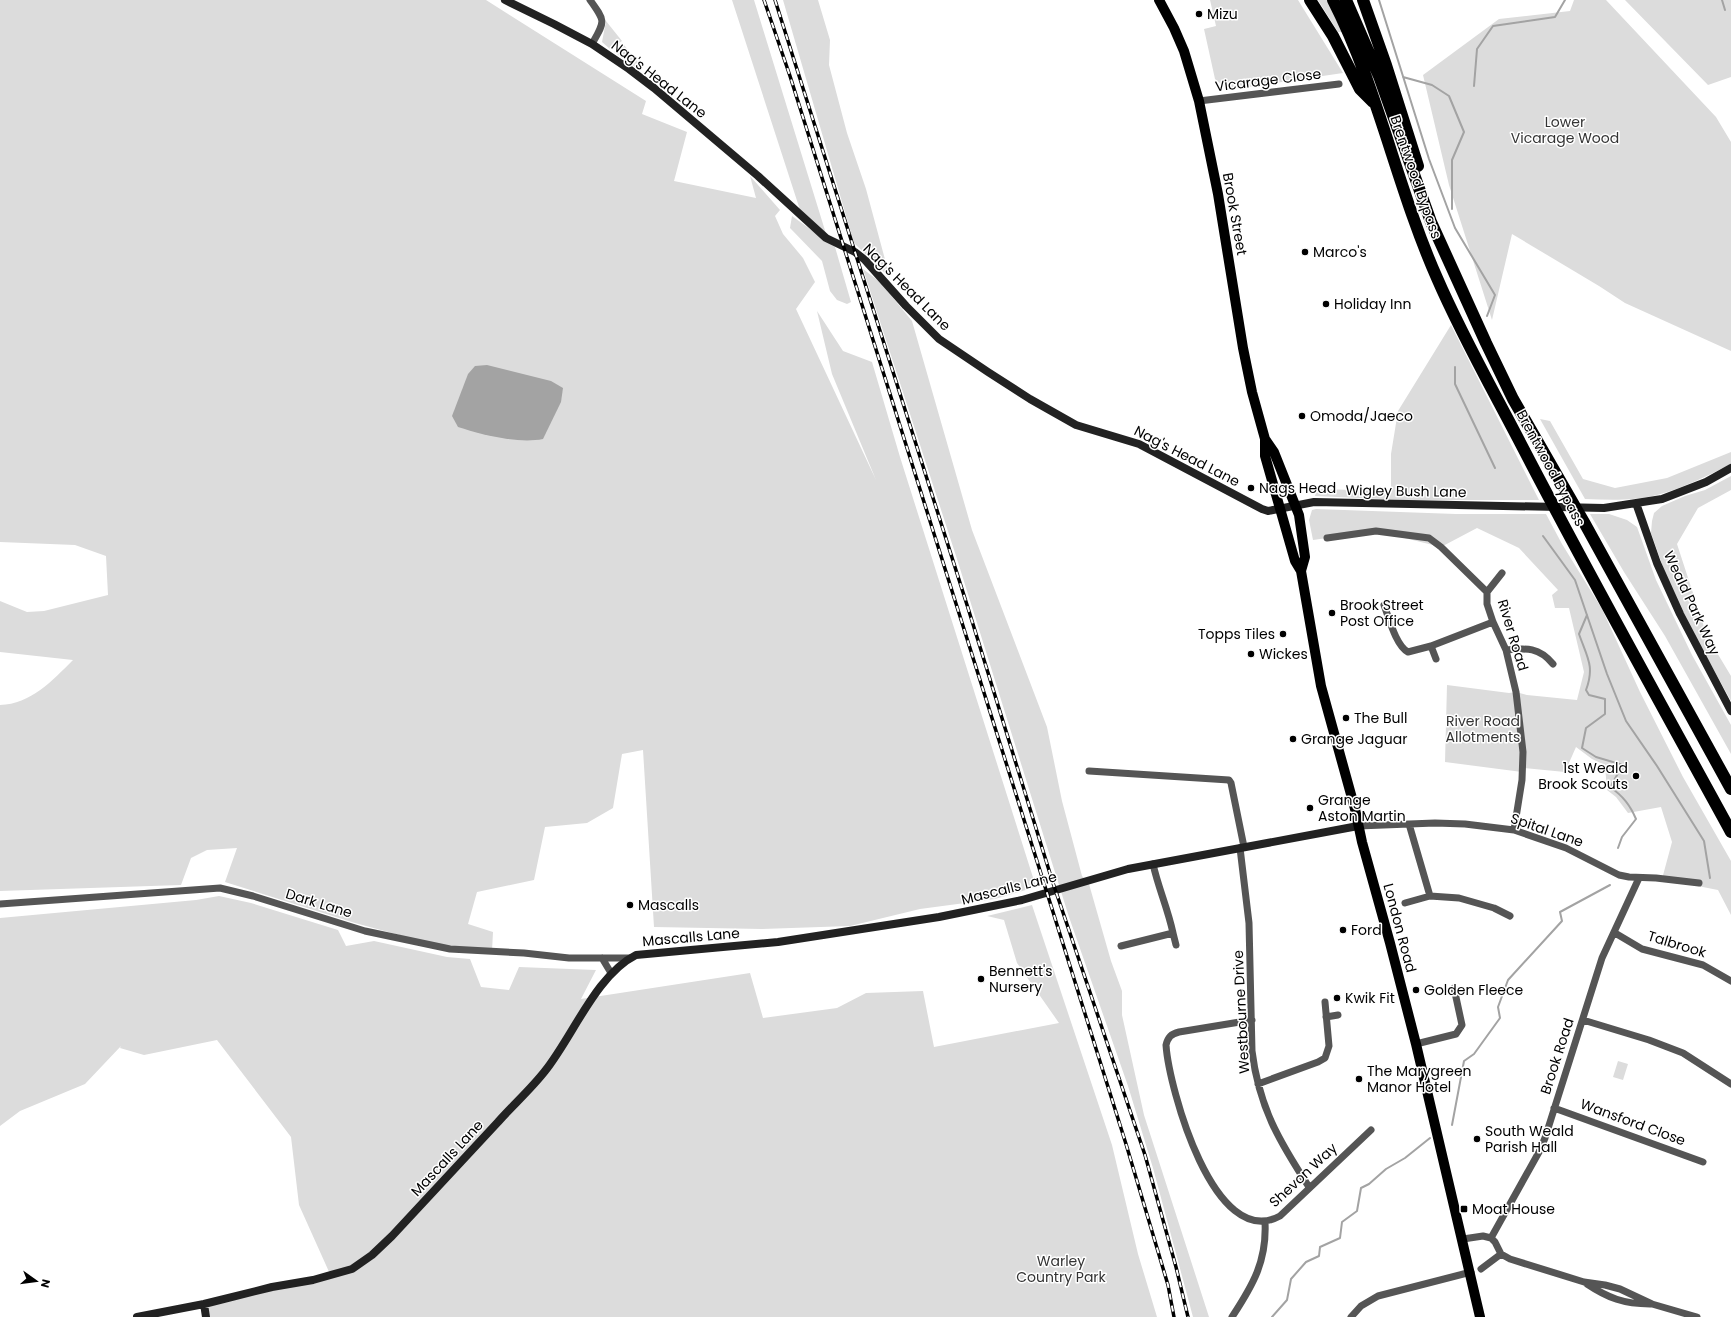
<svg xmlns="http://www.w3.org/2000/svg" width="1731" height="1317" font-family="Poppins,sans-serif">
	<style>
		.green { fill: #dcdcdc }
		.water { fill: #a3a3a3 }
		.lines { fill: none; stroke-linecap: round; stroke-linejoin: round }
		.stream { stroke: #a3a3a3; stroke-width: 2 }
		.street { stroke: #555; stroke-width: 7 }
		.secondary { stroke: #222; stroke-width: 8 }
		.primary { stroke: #000; stroke-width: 10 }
		.highway { stroke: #000; stroke-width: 12 }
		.rail-casing { stroke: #000; stroke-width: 3.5 }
		.rail { stroke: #fff; stroke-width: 2; stroke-dasharray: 6; stroke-linecap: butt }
		.poi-dot { fill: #000; stroke: #fff; stroke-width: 1.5 }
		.labels { text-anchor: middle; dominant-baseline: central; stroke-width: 3; stroke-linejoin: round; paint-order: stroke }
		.poi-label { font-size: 14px; fill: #000; stroke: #fff; text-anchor: start }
		.street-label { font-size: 14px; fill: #000; stroke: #fff }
		.park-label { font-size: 14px; fill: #333; stroke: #fff }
	</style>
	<rect width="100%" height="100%" fill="#fff"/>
	<path class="green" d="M 0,0 L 486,0 L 646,101 L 642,114 L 687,132 L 674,181 L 756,198 L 750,176 L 780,210 L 775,216 L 783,234 L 803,258 L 815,282 L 796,309 L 876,480 L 832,374 L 817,311 L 843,351 L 872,362 L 900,457 L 1036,887 L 995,899 L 920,909 L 850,926 L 762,929 L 654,927 L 643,750 L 622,754 L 613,808 L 587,823 L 545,827 L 534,880 L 477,892 L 468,924 L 493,932 L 492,951 L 451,949 L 355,923 L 225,882 L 237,848 L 207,850 L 191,858 L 181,885 L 0,891 L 0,705 C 31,704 52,681 73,660 L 0,652 L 0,601 L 27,612 L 44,611 L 108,595 L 106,556 L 75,545 L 0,542 Z
		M 732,0 L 754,0 L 827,237 L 800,210 Z
		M 783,0 L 818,0 L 830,40 L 829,65 L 847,133 L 866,189 L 890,278 L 854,243 Z
		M 1210,0 L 1298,0 L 1343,73 L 1228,90 L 1215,79 L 1204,29 L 1216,26 Z
		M 1318,0 L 1328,0 L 1342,32 L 1338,32 Z
		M 1574,0 L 1606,0 L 1716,117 L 1731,142 L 1731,351 L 1625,303 L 1599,286 L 1512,234 L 1492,320 L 1449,185 L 1423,75 L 1499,19 L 1570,11 Z
		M 1625,0 L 1731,0 L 1731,77 L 1708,85 Z
		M 606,21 L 622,41 L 610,49 L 602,42 Z
		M 624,45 L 638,62 L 635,67 L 614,52 Z
		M 792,216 L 835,247 L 851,302 L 847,304 L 837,300 L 830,291 L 822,261 L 790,228 Z
		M 863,269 L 880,282 L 912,321 L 972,530 L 1047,727 L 1062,801 L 1082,876 L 1089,884 L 1111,961 L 1122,991 L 1122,1015 L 1144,1115 L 1209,1317 L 1193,1317 L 1153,1168 L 1128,1086 L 1069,917 L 957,559 Z
		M 1451,325 L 1539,500 L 1404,500 L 1315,496 L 1317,489 L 1391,491 L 1391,454 L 1398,411 Z
		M 1540,419 L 1550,421 L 1583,479 L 1615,488 L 1667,478 L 1731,452 L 1731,464 C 1707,476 1683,488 1657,495 C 1634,501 1609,500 1585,499 Z
		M 1731,476 L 1731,490 L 1698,508 L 1677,544 L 1707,636 L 1731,676 L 1731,701 L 1689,625 L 1670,587 L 1651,533 L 1652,521 L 1654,513 L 1662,506 L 1685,496 L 1705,490 Z
		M 1316,509 L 1456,514 L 1546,514 L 1562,544 L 1602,609 L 1640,692 L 1683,777 L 1731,861 L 1731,915 L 1718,890 L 1662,879 L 1672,842 L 1661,807 L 1628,813 L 1616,797 L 1607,790 L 1605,765 L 1592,759 L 1576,747 L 1565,772 L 1523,768 L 1522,772 L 1445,762 L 1447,685 L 1509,693 L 1516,692 L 1527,695 L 1577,700 L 1584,672 L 1569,608 L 1555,608 L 1552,595 L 1558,590 L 1519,548 L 1477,528 L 1441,547 L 1376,531 L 1313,540 L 1309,520 L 1312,510 Z
		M 1590,514 L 1609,514 L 1627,520 L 1637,527 L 1656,580 L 1692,655 L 1731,725 L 1731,754 L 1665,636 L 1624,572 Z
		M 219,896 L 251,903 L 338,930 L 346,946 L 374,941 L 447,957 L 470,959 L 481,987 L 509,990 L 519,967 L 596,970 L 581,999 L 750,973 L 763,1018 L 837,1008 L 866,993 L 923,991 L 934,1047 L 1059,1023 L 1017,963 L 1004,920 L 987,916 L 1032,905 L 1112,1145 L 1138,1254 L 1157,1317 L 206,1317 L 204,1304 L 330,1274 L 299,1205 L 291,1137 L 217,1040 L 144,1055 L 120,1048 L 121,1046 L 85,1084 L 20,1111 L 0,1126 L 0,918 L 196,900 Z
		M 1618,1061 L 1628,1064 L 1623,1080 L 1613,1077 Z"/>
	<path class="water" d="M 487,365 L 551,381 L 563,388 L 561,402 L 543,439 C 518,444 483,435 458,427 L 452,416 L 468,374 L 475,366 Z"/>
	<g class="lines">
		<path class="stream" d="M 1379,0 L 1429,159 L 1455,228 L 1495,295 L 1487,316
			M 1722,0 L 1725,10
			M 1403,77 L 1432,85 L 1449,96 L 1464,132 L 1452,160 L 1452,209
			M 1474,86 L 1477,49 L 1493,26 L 1555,17 L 1565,0
			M 1455,367 L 1455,384 L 1495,468
			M 1543,536 L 1575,580 L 1607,674 L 1626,721 L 1657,766 L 1704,841 L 1710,878
			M 1587,615 L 1579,634 C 1587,657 1595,666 1586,690 L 1589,695 L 1605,699 L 1605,714 L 1586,728 L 1582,748 L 1596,757 L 1623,765 L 1610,787 C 1623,796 1630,805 1636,819 L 1622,837 L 1618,848
			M 1452,1125 L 1464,1061 L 1474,1054 L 1500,1018 L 1498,1007 L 1508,980 L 1562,921 L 1560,912 L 1610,885
			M 1272,1317 L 1287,1300 L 1291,1279 L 1306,1262 L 1319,1256 L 1320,1247 L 1340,1238 L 1342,1222 L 1357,1211 L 1361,1188 L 1369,1184 L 1386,1169 L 1405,1158 L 1430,1138"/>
		<path class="street" d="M 590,0 C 606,22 605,21 592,44
			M 1199,101 L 1339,84
			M 1327,538 L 1376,531 L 1429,538 L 1441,547 L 1487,592
			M 1502,573 L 1487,592 L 1487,604 L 1493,622 L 1506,650 L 1516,692 L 1523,752 L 1522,780 L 1514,830
			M 1384,605 C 1389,618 1396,646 1408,652 L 1431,646 L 1493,622
			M 1431,646 L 1436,659
			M 1506,650 C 1527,648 1539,647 1553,664
			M 1089,771 L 1229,780 L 1231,783 L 1244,847
			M 1409,824 L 1430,896
			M 1358,826 L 1435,823 L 1465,824 L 1514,830 L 1566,848 L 1619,875 L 1629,877 L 1656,878 L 1699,883
			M 1240,848 L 1249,923 L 1252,1051 C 1259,1107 1279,1141 1309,1187
			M 1405,903 L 1430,896 L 1459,898 L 1494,908 L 1510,916
			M 0,904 L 220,888 L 253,896 L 365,931 L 450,949 L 524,953 L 569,958 L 630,958
			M 1173,933 L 1176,945
			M 1615,933 L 1642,949 L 1703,965 L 1731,981
			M 1121,946 L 1173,933 C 1168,909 1158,887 1153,864
			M 602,958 L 611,973
			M 1326,1017 L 1338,1015
			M 1252,1020 L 1179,1032 C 1171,1034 1168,1037 1166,1045 C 1169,1088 1214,1252 1280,1216 L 1371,1130
			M 1583,1020 L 1649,1040 L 1683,1053 L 1731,1084
			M 1416,1044 L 1456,1034 L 1462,1025 L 1454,988
			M 1258,1084 L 1318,1062 L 1325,1058 L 1329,1046 L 1325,1002
			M 1554,1108 L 1703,1162
			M 1463,1239 L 1483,1236 L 1491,1238 L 1539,1152 L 1545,1138 L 1602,958 L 1639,878
			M 1501,1254 L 1510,1259 L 1584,1282 L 1605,1285 L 1620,1289 L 1652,1304 L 1697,1317
			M 1481,1269 L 1501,1254 L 1495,1242 L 1491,1238
			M 1587,1284 C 1608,1298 1624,1304 1650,1304
			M 1232,1317 C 1253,1285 1267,1261 1265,1222
			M 1351,1317 L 1361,1306 L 1378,1296 L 1471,1272"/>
		<path class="secondary" d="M 505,0 L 554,24 L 592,44 L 629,69 L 654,88 L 758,176 L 826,238 L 855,252 L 865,260 L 906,306 L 939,339 L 988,372 L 1030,399 L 1076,425 L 1139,444 L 1262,509 L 1268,511 L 1314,502 L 1604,508 L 1662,499 L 1706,482 L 1731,468
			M 1636,503 L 1657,563 L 1680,614 L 1731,711
			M 204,1304 L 206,1317
			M 137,1317 L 204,1304 L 272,1287 L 313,1280 L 352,1269 L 372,1255 L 392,1236 C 427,1198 463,1160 498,1122 C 513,1105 531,1089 545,1071 C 573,1036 596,975 636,955 L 778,942 L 939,917 L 1022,900 L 1128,869 L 1358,826"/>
		<path class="primary" d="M 1159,0 L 1174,28 L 1184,51 L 1199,101 L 1218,194 L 1243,348 L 1252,392 L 1265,439 L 1265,456 L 1295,561 L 1301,571 L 1321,686 L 1355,809 L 1362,842 L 1390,943 L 1416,1044 L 1480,1317
			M 1265,439 L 1274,452 L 1299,515 L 1305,557 L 1301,571"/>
		<path class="highway" d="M 1310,0 L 1333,36 L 1360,89 L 1373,102
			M 1333,0 C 1378,88 1397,188 1437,278 C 1462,336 1494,392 1523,448 C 1590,577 1661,704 1731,832
			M 1346,0 L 1379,76 L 1431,222 L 1486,343 L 1513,399 L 1585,524 L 1731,789
			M 1363,0 L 1386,65 L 1418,166"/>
		<defs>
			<path id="rail" d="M 764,0 L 790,76 L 1126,1144 L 1168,1285 L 1174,1317
				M 775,0 L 968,608 L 1052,880 L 1145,1155 L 1176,1267 L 1188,1317"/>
		</defs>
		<use href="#rail" class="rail-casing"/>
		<use href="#rail" class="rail"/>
	</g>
	<g class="poi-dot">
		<circle cx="1199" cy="14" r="4"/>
		<circle cx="1305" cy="252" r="4"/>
		<circle cx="1326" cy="304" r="4"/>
		<circle cx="1302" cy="416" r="4"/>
		<circle cx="1251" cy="488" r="4"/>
		<circle cx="1332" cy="613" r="4"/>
		<circle cx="1283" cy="634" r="4"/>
		<circle cx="1251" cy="654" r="4"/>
		<circle cx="1346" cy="718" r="4"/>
		<circle cx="1293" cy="739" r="4"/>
		<circle cx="1636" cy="776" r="4"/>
		<circle cx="1310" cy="808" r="4"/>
		<circle cx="630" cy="905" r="4"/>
		<circle cx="1343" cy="930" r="4"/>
		<circle cx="981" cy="979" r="4"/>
		<circle cx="1416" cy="990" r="4"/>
		<circle cx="1337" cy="998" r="4"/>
		<circle cx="1359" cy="1079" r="4"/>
		<circle cx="1477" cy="1139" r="4"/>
		<rect x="1460" y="1205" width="8" height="8" rx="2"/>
	</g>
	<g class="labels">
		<g class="poi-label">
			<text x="1207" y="14">Mizu</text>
			<text x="1313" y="252">Marco's</text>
			<text x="1334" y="304">Holiday Inn</text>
			<text x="1310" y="416">Omoda/Jaeco</text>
			<text x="1259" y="488">Nags Head</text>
			<text x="1340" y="605">Brook Street<tspan x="1340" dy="16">Post Office</tspan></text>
			<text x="1275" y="634" text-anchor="end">Topps Tiles</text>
			<text x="1259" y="654">Wickes</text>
			<text x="1354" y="718">The Bull</text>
			<text x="1301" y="739">Grange Jaguar</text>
			<text x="1628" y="768" text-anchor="end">1st Weald<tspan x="1628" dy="16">Brook Scouts</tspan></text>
			<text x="1318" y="800">Grange<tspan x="1318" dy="16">Aston Martin</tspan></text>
			<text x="638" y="905">Mascalls</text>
			<text x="1351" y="930">Ford</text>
			<text x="989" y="971">Bennett's<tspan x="989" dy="16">Nursery</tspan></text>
			<text x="1424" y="990">Golden Fleece</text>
			<text x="1345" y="998">Kwik Fit</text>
			<text x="1367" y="1071">The Marygreen<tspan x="1367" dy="16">Manor Hotel</tspan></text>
			<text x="1485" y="1131">South Weald<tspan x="1485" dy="16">Parish Hall</tspan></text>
			<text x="1472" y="1209">Moat House</text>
		</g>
		<g class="street-label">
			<text transform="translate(659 79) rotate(38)">Nag's Head Lane</text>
			<text transform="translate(1268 80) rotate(-7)">Vicarage Close</text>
			<text transform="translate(1416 177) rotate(71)">Brentwood Bypass</text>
			<text transform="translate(1235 214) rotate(80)">Brook Street</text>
			<text transform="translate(907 287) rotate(45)">Nag's Head Lane</text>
			<text transform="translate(1187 456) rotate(27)">Nag's Head Lane</text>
			<text transform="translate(1551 468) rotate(62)">Brentwood Bypass</text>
			<text transform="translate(1406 491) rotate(1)">Wigley Bush Lane</text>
			<text transform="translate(1692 603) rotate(65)">Weald Park Way</text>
			<text transform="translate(1513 635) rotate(73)">River Road</text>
			<text transform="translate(1547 830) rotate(19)">Spital Lane</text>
			<text transform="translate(1009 888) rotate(-14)">Mascalls Lane</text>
			<text transform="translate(319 903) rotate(17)">Dark Lane</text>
			<text transform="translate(1400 928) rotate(75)">London Road</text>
			<text transform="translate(691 937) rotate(-5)">Mascalls Lane</text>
			<text transform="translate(1677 944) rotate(17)">Talbrook</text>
			<text transform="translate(1241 1012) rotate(-93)">Westbourne Drive</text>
			<text transform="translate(1557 1056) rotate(-72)">Brook Road</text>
			<text transform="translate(1633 1122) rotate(20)">Wansford Close</text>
			<text transform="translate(447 1158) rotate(-47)">Mascalls Lane</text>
			<text transform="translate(1303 1175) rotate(-43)">Shevon Way</text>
		</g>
		<g class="park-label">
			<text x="1565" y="122">Lower<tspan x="1565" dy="16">Vicarage Wood</tspan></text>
			<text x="1483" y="721">River Road<tspan x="1483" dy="16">Allotments</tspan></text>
			<text x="1061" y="1261">Warley<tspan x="1061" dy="16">Country Park</tspan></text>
		</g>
	</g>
	<g transform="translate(36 1281) rotate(104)" stroke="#ffffff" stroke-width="3" paint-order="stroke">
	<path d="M0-3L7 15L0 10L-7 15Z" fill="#000000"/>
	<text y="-6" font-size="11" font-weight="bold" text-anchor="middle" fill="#000000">N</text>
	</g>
</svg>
